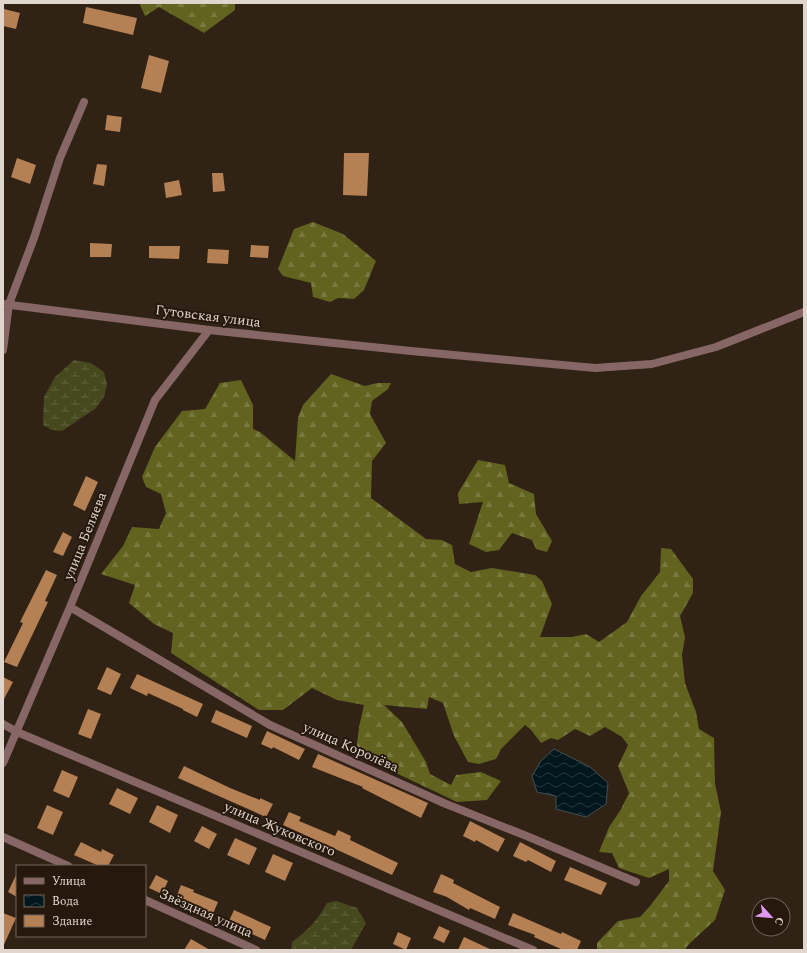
<svg xmlns="http://www.w3.org/2000/svg" width="807" height="953" font-family="Spectral,serif">
	<style>
		.forest { fill: url(#forest-firs) }
		.wetland { fill: url(#wetland-marsh) }
		.water { fill: url(#water-waves); stroke: #435053 }
		.building { fill: #b58053 }
		.lines { fill: none; stroke-linecap: round; stroke-linejoin: round }
		.minor { stroke: #876766; stroke-width: 8 }
		.tertiary { stroke: #876766; stroke-width: 8 }
		.labels { text-anchor: middle; dominant-baseline: central; stroke-width: 4; stroke-linejoin: round; paint-order: stroke }
		.street-label { font-size: 14px; fill: #e0d6ce; stroke: #26180c }
	</style>
	<defs>
		<pattern id="forest-firs" width="22" height="20" patternUnits="userSpaceOnUse"><rect width="22" height="20" fill="#61631e"/><path d="M5 1l3.5 6h-7zM16 11l3.5 6h-7z" fill="#77793e"/></pattern>
		<pattern id="wetland-marsh" width="20" height="14" patternUnits="userSpaceOnUse"><rect width="20" height="14" fill="#46481e"/><path d="M1 5h8M5 5V1M11 12h8M15 12V8" fill="none" stroke="#60623e"/></pattern>
		<pattern id="water-waves" width="16" height="10" patternUnits="userSpaceOnUse"><rect width="16" height="10" fill="#00171e"/><path d="M0 5q4-4 8 0t8 0" fill="none" stroke="#25383e"/></pattern>
	</defs>
	<rect width="100%" height="100%" fill="#302215"/>
	<path class="forest" d="M 139,3 L 235,3 L 235,10 L 204,33 L 159,7 L 145,16 Z
		M 313,222 L 343,234 L 376,261 L 364,290 L 354,299 L 338,298 L 330,302 L 313,297 L 311,283 L 283,276 L 278,269 L 294,229 Z
		M 331,374 L 365,386 L 377,383 L 391,383 L 388,389 L 372,401 L 370,414 L 386,443 L 372,461 L 371,498 L 426,539 L 442,540 L 452,545 L 455,564 L 471,572 L 492,568 L 535,575 L 542,581 L 552,604 L 540,637 L 572,637 L 586,634 L 599,642 L 627,622 L 641,596 L 660,572 L 661,548 L 671,549 L 693,579 L 693,593 L 680,616 L 685,637 L 682,655 L 685,683 L 696,712 L 699,729 L 714,738 L 715,784 L 721,812 L 713,871 L 725,890 L 715,920 L 688,945 L 685,950 L 597,949 L 597,943 L 618,921 L 640,917 L 650,906 L 669,881 L 669,869 L 649,878 L 619,868 L 612,853 L 599,852 L 609,827 L 620,811 L 629,793 L 618,766 L 628,745 L 622,737 L 605,727 L 590,736 L 575,729 L 558,740 L 551,738 L 541,743 L 531,730 L 525,725 L 501,749 L 496,759 L 479,764 L 468,762 L 454,736 L 443,703 L 429,697 L 427,709 L 384,705 L 402,722 L 426,762 L 430,774 L 451,785 L 456,775 L 481,772 L 501,781 L 487,800 L 457,802 L 356,754 L 359,727 L 364,705 L 337,700 L 312,688 L 283,710 L 259,710 L 171,653 L 173,633 L 154,624 L 129,603 L 135,585 L 101,574 L 123,546 L 132,527 L 159,529 L 166,513 L 161,494 L 146,487 L 142,477 L 155,447 L 182,411 L 205,409 L 220,383 L 241,380 L 253,405 L 253,429 L 260,432 L 295,461 L 298,417 L 303,405 Z
		M 478,460 L 505,465 L 509,483 L 534,494 L 536,514 L 552,541 L 547,552 L 536,549 L 532,540 L 512,533 L 499,550 L 486,552 L 469,544 L 483,502 L 459,504 L 458,493 Z"/>
	<path class="wetland" d="M 74,360 L 91,363 L 104,372 L 107,384 L 104,397 L 95,409 L 62,431 L 52,430 L 43,425 L 44,397 L 55,377 Z
		M 336,901 L 357,908 L 366,923 L 351,950 L 291,950 L 292,942 C 307,931 318,920 327,903 Z"/>
	<path class="water" d="M 554,749 L 590,767 L 608,783 L 606,804 L 586,817 L 556,809 L 556,796 L 537,792 L 532,776 L 541,761 Z"/>
	<path class="building" d="M 86,7 L 137,18 L 133,35 L 83,23 Z
		M 4,9 L 20,13 L 16,29 L 3,26 Z
		M 149,55 L 169,61 L 161,93 L 141,88 Z
		M 107,115 L 122,117 L 120,132 L 105,130 Z
		M 344,153 L 369,153 L 367,196 L 343,195 Z
		M 17,158 L 36,165 L 30,184 L 11,177 Z
		M 97,164 L 107,165 L 104,186 L 93,184 Z
		M 212,173 L 223,173 L 225,191 L 213,192 Z
		M 179,180 L 182,195 L 166,198 L 164,183 Z
		M 90,243 L 112,244 L 111,257 L 90,257 Z
		M 251,245 L 269,246 L 268,258 L 250,257 Z
		M 149,246 L 180,246 L 179,259 L 149,258 Z
		M 208,249 L 229,250 L 228,264 L 207,263 Z
		M 86,476 L 98,482 L 85,511 L 73,505 Z
		M 63,532 L 72,537 L 63,556 L 53,552 Z
		M 46,570 L 57,575 L 45,601 L 48,602 L 17,667 L 4,662 L 23,623 L 20,622 Z
		M 107,667 L 121,674 L 111,695 L 97,689 Z
		M 137,674 L 203,704 L 197,717 L 183,710 L 183,709 L 148,693 L 147,696 L 130,688 Z
		M 3,677 L 13,682 L 3,701 Z
		M 88,709 L 101,714 L 91,739 L 78,734 Z
		M 216,710 L 252,726 L 247,738 L 211,722 Z
		M 267,731 L 305,749 L 299,760 L 273,747 L 272,749 L 261,744 Z
		M 318,754 L 428,803 L 421,818 L 362,788 L 363,787 L 312,767 Z
		M 184,766 L 230,788 L 260,800 L 260,798 L 273,804 L 266,817 L 178,778 Z
		M 62,770 L 78,777 L 69,798 L 53,791 Z
		M 117,788 L 138,798 L 130,814 L 109,804 Z
		M 47,805 L 63,812 L 53,835 L 37,828 Z
		M 157,805 L 178,815 L 170,833 L 149,822 Z
		M 289,812 L 301,817 L 299,821 L 335,836 L 338,830 L 351,836 L 350,840 L 398,863 L 392,875 L 283,825 Z
		M 470,821 L 505,839 L 498,852 L 476,840 L 475,842 L 463,836 Z
		M 202,826 L 217,834 L 209,849 L 194,841 Z
		M 235,838 L 257,848 L 249,865 L 227,855 Z
		M 81,842 L 101,852 L 102,849 L 114,855 L 108,866 L 99,866 L 74,855 Z
		M 520,842 L 556,861 L 551,872 L 528,860 L 526,862 L 513,856 Z
		M 273,854 L 293,863 L 285,881 L 265,872 Z
		M 570,867 L 607,883 L 601,895 L 564,880 Z
		M 17,873 L 17,897 L 8,892 Z
		M 441,874 L 454,880 L 453,883 L 500,907 L 495,919 L 470,908 L 469,910 L 447,897 L 433,892 Z
		M 156,875 L 168,881 L 162,894 L 149,888 Z
		M 181,885 L 194,890 L 193,892 L 218,902 L 212,916 L 175,900 Z
		M 234,910 L 271,927 L 265,940 L 228,923 Z
		M 3,913 L 16,918 L 3,947 Z
		M 513,913 L 561,934 L 562,932 L 581,941 L 577,950 L 563,950 L 534,937 L 535,935 L 508,925 Z
		M 439,926 L 450,931 L 444,943 L 433,938 Z
		M 398,932 L 411,938 L 406,950 L 393,944 Z
		M 464,937 L 492,950 L 458,950 Z
		M 191,939 L 210,950 L 184,950 Z"/>
	<g class="lines">
		<path class="minor" d="M 3,350 L 9,304 L 34,238 L 60,158 L 84,102
			M 70,607 L 270,725 L 446,804 L 529,837 L 636,882
			M 3,724 L 17,732 L 533,950
			M 3,763 L 70,607 L 155,400 L 209,330
			M 3,837 L 68,866
			M 145,900 L 256,950"/>
		<path class="tertiary" d="M 3,304 L 209,330 L 411,351 L 595,368 L 652,364 L 716,347 L 804,312"/>
	</g>
	<g class="labels">
		<g class="street-label">
			<text transform="translate(208 316) rotate(7)">Гутовская улица</text>
			<text transform="translate(85 536) rotate(-68)">улица Беляева</text>
			<text transform="translate(351 747) rotate(24)">улица Королёва</text>
			<text transform="translate(280 829) rotate(23)">улица Жуковского</text>
			<text transform="translate(206 913) rotate(24)">Звёздная улица</text>
		</g>
	</g>
	<rect width="807" height="953" fill="none" stroke="#e0d6ce" stroke-width="8"/>
	<rect x="16" y="865" width="130" height="72" fill="#26180c" stroke="#70645a"/>
	<rect x="24" y="878" width="20" height="6" fill="#876766" stroke="#70645a"/>
	<text x="52" y="885" font-size="12" fill="#e0d6ce">Улица</text>
	<rect x="24" y="895" width="20" height="12" fill="url(#water-waves)" stroke="#70645a"/>
	<text x="52" y="905" font-size="12" fill="#e0d6ce">Вода</text>
	<rect x="24" y="915" width="20" height="12" fill="#b58053" stroke="#70645a"/>
	<text x="52" y="925" font-size="12" fill="#e0d6ce">Здание</text>
	<g transform="translate(771 917) rotate(117)"><circle r="19" fill="#26180c" stroke="#70645a"/>
	<path d="M0-3L7 15L0 10L-7 15Z" fill="#de98f2"/>
	<text y="-6" font-size="11" font-weight="bold" text-anchor="middle" fill="#e0d6ce">С</text>
	</g>
</svg>
